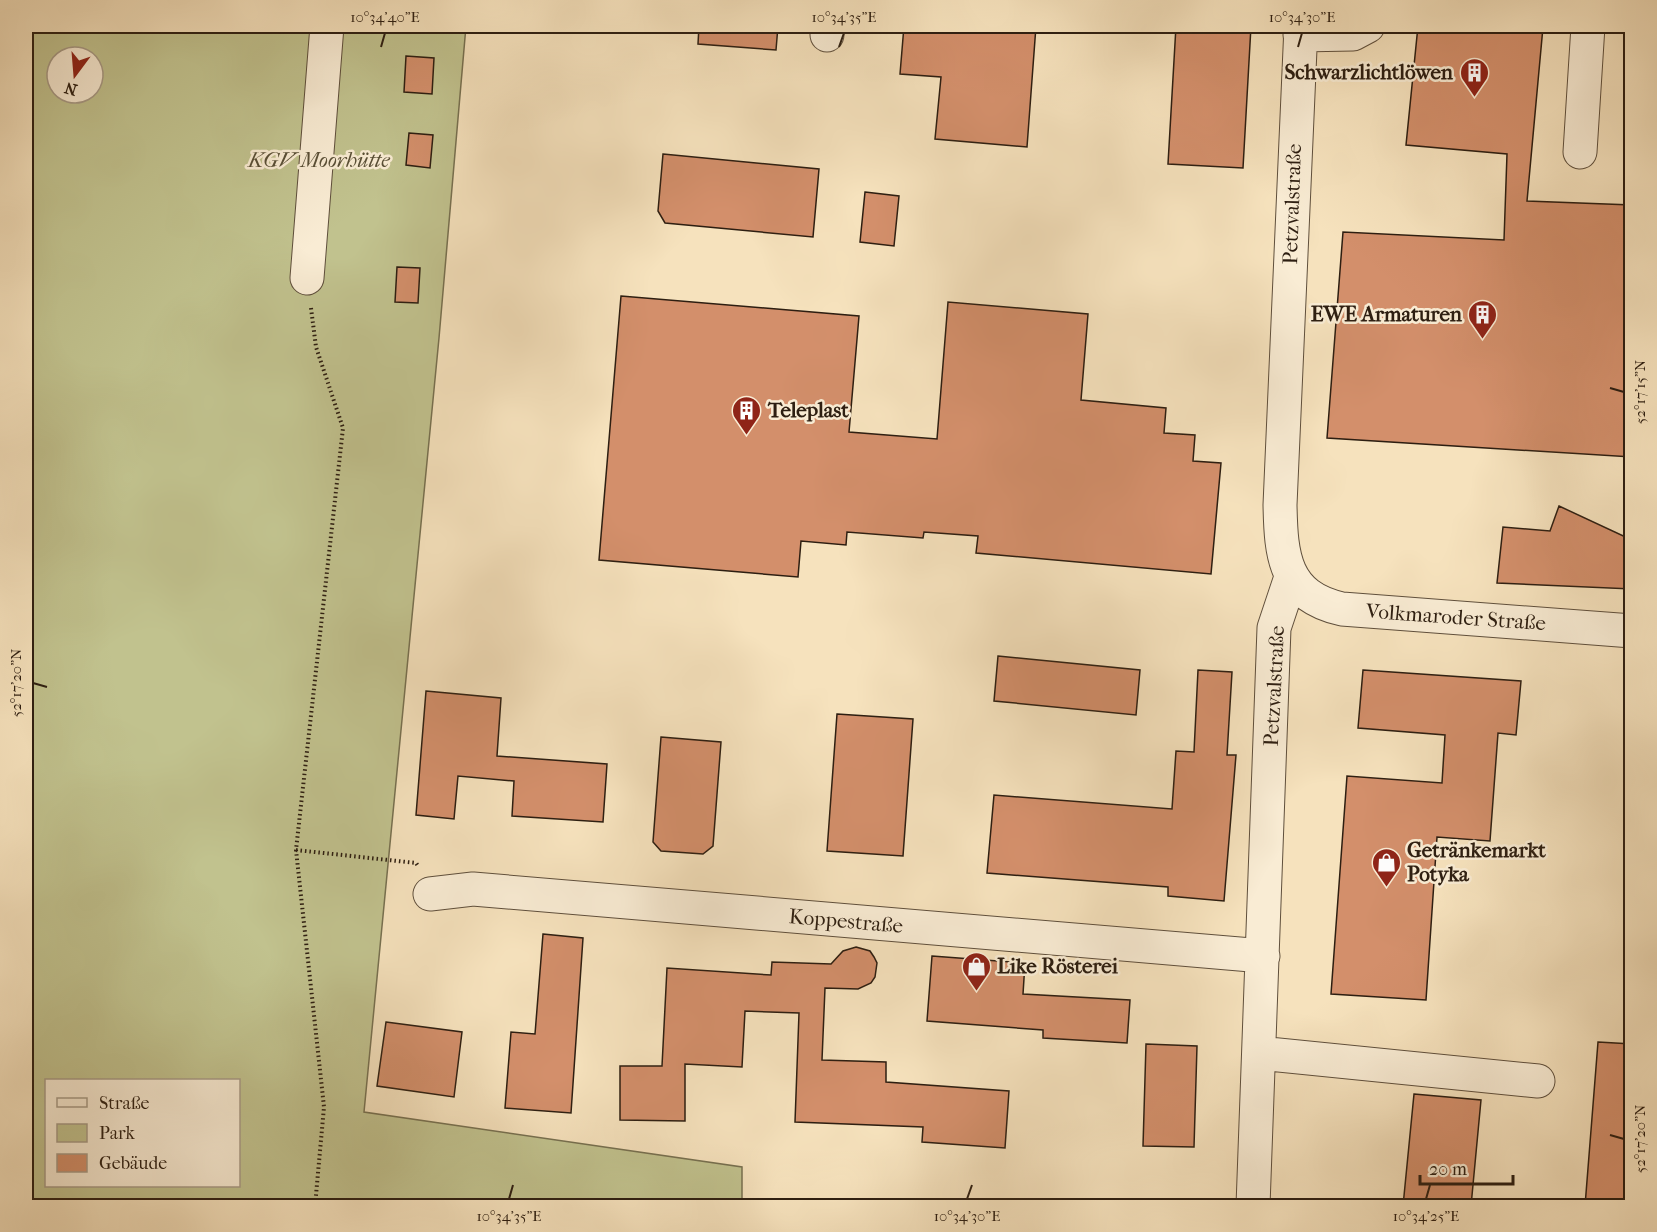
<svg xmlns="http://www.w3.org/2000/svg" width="1657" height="1232" font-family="'IM FELL French Canon',serif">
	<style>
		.green { fill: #c1c28e; stroke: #777050; stroke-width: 1.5; fill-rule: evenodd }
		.building { fill: #d38f6b; stroke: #2d1e11; stroke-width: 1.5 }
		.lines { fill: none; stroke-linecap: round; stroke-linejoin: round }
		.minor-casing { stroke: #5f4f3c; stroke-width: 35 }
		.path { stroke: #2d1e11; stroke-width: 4; stroke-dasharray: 1.5 3; stroke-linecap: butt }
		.minor { stroke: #f9ecd4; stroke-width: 33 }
		.ticks { fill: none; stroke: #2d1e11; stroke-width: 2 }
		.labels { text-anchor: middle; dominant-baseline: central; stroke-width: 5; stroke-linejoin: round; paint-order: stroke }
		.poi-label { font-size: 21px; font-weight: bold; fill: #2d1e11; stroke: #f9ecd4; text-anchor: start }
		.park-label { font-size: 21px; font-style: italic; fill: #594f36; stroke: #f9ecd4 }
		.street-label { font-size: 21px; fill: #2d1e11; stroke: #f9ecd4 }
		.neatline { fill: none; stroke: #2d1e11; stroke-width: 2 }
		.ticks-label { font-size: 15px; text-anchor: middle; fill: #2d1e11 }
	</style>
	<rect width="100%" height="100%" fill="#f6e2bd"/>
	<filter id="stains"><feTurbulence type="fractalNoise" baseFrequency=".00333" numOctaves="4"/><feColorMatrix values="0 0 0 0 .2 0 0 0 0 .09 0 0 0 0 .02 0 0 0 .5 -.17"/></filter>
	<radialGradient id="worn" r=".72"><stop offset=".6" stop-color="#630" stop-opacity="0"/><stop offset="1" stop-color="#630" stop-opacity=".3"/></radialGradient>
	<path class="green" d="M 26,26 L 466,26 L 439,338 L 364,1112 L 742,1167 L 742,1206 L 26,1206 ZM 57,57 L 93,57 L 93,93 L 57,93 ZM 46,1080 L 238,1080 L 238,1186 L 46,1186 Z"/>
	<path class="building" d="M 699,26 L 778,26 L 776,50 L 698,44 Z
		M 904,26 L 1036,26 L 1027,147 L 935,139 L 941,77 L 900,74 Z
		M 1176,26 L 1251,26 L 1243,168 L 1168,164 Z
		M 1418,26 L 1543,27 L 1527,201 L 1632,205 L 1632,457 L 1327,438 L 1343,232 L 1504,240 L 1507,154 L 1406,145 Z
		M 406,56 L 434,58 L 432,94 L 404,92 Z
		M 409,133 L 433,135 L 430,168 L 406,165 Z
		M 663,154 L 819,169 L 813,237 L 665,223 L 658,211 Z
		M 865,192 L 899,196 L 894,246 L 860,242 Z
		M 397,267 L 420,268 L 418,303 L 395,302 Z
		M 621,296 L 859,316 L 849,432 L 937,439 L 948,302 L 1088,314 L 1081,400 L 1166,408 L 1164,433 L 1195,435 L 1193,461 L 1221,463 L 1211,574 L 976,553 L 978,536 L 924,532 L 923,538 L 847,532 L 846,545 L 801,541 L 798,577 L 599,560 Z
		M 1559,506 L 1632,540 L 1632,589 L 1497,583 L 1503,527 L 1550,531 Z
		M 998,656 L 1140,670 L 1136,715 L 994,701 Z
		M 1198,670 L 1232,672 L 1227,755 L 1236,755 L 1224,901 L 1168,896 L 1168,887 L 987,873 L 994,795 L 1172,809 L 1176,751 L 1194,752 Z
		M 1363,670 L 1521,681 L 1516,735 L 1498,733 L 1490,841 L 1437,837 L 1426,1000 L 1331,994 L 1347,776 L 1442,783 L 1445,735 L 1358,728 Z
		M 426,691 L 501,698 L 497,756 L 607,764 L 603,822 L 512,816 L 514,781 L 458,776 L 454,819 L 416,815 Z
		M 837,714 L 913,719 L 903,856 L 827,851 Z
		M 661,737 L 721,742 L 713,846 L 703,854 L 661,851 L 653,842 Z
		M 543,934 L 583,938 L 571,1113 L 505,1108 L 511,1032 L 535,1034 Z
		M 856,947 L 870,951 L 874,957 L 877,963 L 875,977 L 871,983 L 858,989 L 825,988 L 822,1060 L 886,1062 L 886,1082 L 1009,1091 L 1005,1148 L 922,1142 L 923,1127 L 795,1122 L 799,1013 L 745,1011 L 742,1067 L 685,1064 L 685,1121 L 620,1120 L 620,1066 L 662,1066 L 667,968 L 771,975 L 772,962 L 831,964 L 843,951 Z
		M 932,956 L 1025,963 L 1023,994 L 1130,1000 L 1127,1043 L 1043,1038 L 1043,1030 L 927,1021 Z
		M 386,1022 L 462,1032 L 454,1097 L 377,1086 Z
		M 1598,1042 L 1632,1044 L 1632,1206 L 1585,1206 Z
		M 1146,1044 L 1197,1046 L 1194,1147 L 1143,1146 Z
		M 1414,1094 L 1481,1100 L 1471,1206 L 1403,1206 Z"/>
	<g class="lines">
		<defs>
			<path id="minor" d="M 1301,26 L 1280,505 C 1281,556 1284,596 1342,609 L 1632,631
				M 827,35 L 827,26
				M 1300,35 L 1353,34 L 1368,26
				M 1580,152 L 1588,26
				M 307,278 L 327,26
				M 430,894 L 473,889 L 1263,956
				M 1259,1053 L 1538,1081
				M 1253,1206 L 1274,628 L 1291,577"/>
		</defs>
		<use href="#minor" class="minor-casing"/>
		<path class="path" d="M 311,308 L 316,347 L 343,428 L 296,850 L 324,1107 L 315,1206
			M 296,850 L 416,863 L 418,866"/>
		<use href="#minor" class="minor"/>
	</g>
	<path class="ticks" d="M 381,47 L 385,33M 839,47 L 844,33M 1298,47 L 1302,33M 1610,388 L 1624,392M 33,683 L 47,687M 1610,1135 L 1624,1139M 509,1199 L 513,1185M 967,1199 L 972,1185M 1426,1199 L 1430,1185"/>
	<defs>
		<symbol id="building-pin" viewBox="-11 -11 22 30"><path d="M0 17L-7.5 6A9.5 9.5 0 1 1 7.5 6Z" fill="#8f2418" stroke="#f9ecd4"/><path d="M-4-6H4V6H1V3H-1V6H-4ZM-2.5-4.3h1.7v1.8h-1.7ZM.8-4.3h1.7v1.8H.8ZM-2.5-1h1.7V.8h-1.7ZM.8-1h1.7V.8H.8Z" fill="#fff"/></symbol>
		<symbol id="shop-pin" viewBox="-11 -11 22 30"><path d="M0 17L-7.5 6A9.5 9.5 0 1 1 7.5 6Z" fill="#8f2418" stroke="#f9ecd4"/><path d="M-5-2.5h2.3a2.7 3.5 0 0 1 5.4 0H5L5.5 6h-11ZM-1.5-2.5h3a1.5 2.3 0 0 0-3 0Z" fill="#fff"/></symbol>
	</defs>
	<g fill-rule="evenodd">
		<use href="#building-pin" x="1458" y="56" width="33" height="45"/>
		<use href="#building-pin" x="1466" y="298" width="33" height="45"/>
		<use href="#building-pin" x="730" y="394" width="33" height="45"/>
		<use href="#shop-pin" x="1370" y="846" width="33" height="45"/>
		<use href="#shop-pin" x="960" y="950" width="33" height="45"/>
	</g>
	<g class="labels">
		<g class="poi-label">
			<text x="1453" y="72" text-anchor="end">Schwarzlichtlöwen</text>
			<text x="1462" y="314" text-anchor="end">EWE Armaturen</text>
			<text x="768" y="410">Teleplast</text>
			<text x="1407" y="850">Getränkemarkt<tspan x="1407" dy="24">Potyka</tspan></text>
			<text x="997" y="966">Like Rösterei</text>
		</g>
		<g class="park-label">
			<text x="319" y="160">KGV Moorhütte</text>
		</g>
		<g class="street-label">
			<text transform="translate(1292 204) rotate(-88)">Petzvalstraße</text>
			<text transform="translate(1456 617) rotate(4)">Volkmaroder Straße</text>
			<text transform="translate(1274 686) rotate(-87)">Petzvalstraße</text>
			<text transform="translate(846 921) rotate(5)">Koppestraße</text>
		</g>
	</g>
	<rect width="1657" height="1232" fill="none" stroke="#f6e2bd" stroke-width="66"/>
	<rect x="45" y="1079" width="195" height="108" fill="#f9ecd4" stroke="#a79a86" stroke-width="1.5"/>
	<rect x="57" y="1098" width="30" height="9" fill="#f9ecd4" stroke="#a79a86" stroke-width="1.5"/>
	<text x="99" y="1109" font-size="18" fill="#2d1e11">Straße</text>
	<rect x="57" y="1124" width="30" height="18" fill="#c1c28e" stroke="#a79a86" stroke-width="1.5"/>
	<text x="99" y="1139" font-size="18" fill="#2d1e11">Park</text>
	<rect x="57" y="1154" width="30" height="18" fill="#d38f6b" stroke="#a79a86" stroke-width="1.5"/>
	<text x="99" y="1169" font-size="18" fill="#2d1e11">Gebäude</text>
	<g transform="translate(75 75) rotate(196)"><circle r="28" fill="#f9ecd4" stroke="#a79a86" stroke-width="1.5"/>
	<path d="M0-4.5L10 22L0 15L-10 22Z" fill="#8f2418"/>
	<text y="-9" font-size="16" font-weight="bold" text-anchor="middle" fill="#2d1e11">N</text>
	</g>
	<path d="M1420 1175v9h93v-9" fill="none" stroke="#2d1e11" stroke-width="3"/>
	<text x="1429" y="1175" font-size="18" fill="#2d1e11" stroke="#f9ecd4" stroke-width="4.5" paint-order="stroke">20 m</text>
	<rect x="33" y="33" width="1591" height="1166" class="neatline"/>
	<g class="ticks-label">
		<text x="385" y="22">10°34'40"E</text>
		<text x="844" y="22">10°34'35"E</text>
		<text x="1302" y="22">10°34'30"E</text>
		<text transform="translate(1640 392) rotate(-90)" y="5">52°17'15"N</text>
		<text transform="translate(16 683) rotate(-90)" y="5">52°17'20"N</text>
		<text transform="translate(1640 1139) rotate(-90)" y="5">52°17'20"N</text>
		<text x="509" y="1221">10°34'35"E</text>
		<text x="967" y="1221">10°34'30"E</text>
		<text x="1426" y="1221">10°34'25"E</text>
	</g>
	<rect width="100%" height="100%" filter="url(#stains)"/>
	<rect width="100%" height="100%" fill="url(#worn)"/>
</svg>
